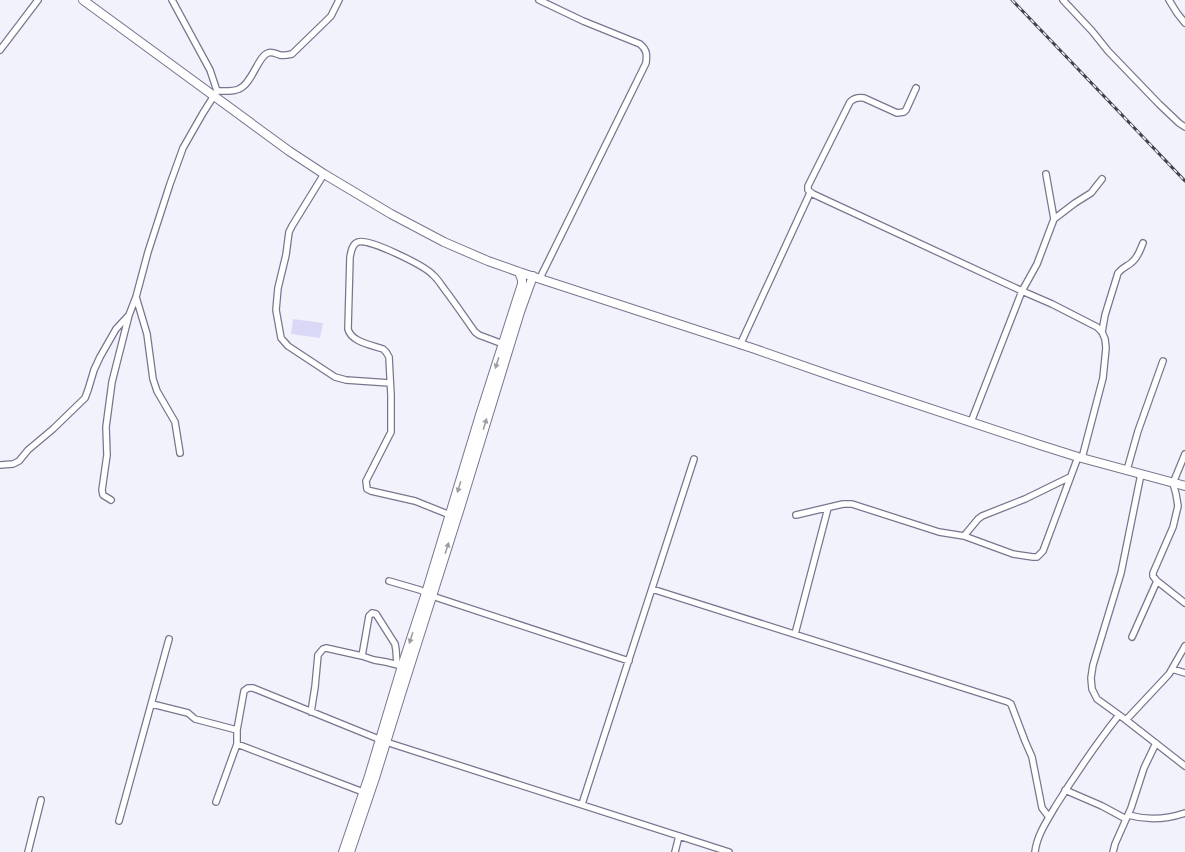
<svg xmlns="http://www.w3.org/2000/svg" width="1185" height="852" font-family="Ubuntu,sans-serif">
	<style>
		.green { fill: #d9d9f7 }
		.lines { fill: none; stroke-linecap: round; stroke-linejoin: round }
		.street-casing { stroke: #77768e; stroke-width: 8 }
		.secondary-casing { stroke: #77768e; stroke-width: 10 }
		.street { stroke: #fff; stroke-width: 5.5 }
		.secondary { stroke: #fff; stroke-width: 8 }
		.rail-casing { stroke: #42424b; stroke-width: 3 }
		.rail { stroke: #f2f2fd; stroke-width: 1.5; stroke-dasharray: 4.5; stroke-linecap: butt }
		.oneway { fill: #9f9fa3 }
	</style>
	<rect width="100%" height="100%" fill="#f2f2fd"/>
	<path class="green" d="M 293,319 L 323,323 L 320,338 L 291,334 Z"/>
	<g class="lines">
		<defs>
			<path id="street" d="M 172,0 L 210,70 L 217,91
				M 539,0 L 583,21 L 640,44 C 647,50 647,54 646,63 L 540,278
				M 1063,0 L 1092,31 L 1108,51 L 1159,104 L 1179,123 L 1185,127
				M 1169,0 L 1177,13 L 1185,23
				M 0,50 L 38,0
				M 916,88 L 906,110 L 904,112 L 897,113 L 864,98 C 858,97 854,98 850,102 L 808,186 L 808,190 L 813,194 L 1022,291 L 971,422
				M 324,174 L 292,226 L 289,232 L 286,255 L 278,288 L 276,310 L 281,338 L 288,346 L 335,377 L 346,380 L 390,383
				M 1046,174 L 1054,219 L 1037,264 L 1022,291 L 1052,304 L 1097,327 L 1102,332 L 1105,339 L 1106,348 L 1103,378 L 1082,458
				M 1054,219 L 1075,203 L 1091,193 L 1102,179
				M 136,297 L 147,334 L 153,379 L 157,391 L 175,422 L 180,453
				M 1102,332 L 1105,315 L 1118,273 C 1123,267 1126,267 1131,263 C 1138,258 1140,250 1143,243
				M 740,345 L 810,193
				M 1185,454 L 1173,483 L 1176,494 L 1178,506 L 1173,527 L 1153,573 L 1153,576 L 1157,581 L 1185,603
				M 0,465 L 13,464 L 19,461 L 28,450 L 53,429 L 85,398 L 88,390 L 94,370 L 100,357 L 116,329 L 129,315
				M 1127,470 L 1138,431 L 1163,361
				M 1141,474 L 1121,573 L 1093,665 L 1091,678 L 1092,689 L 1097,699 L 1126,720 L 1185,766
				M 111,500 L 103,495 L 102,490 L 107,455 L 106,427 L 112,382 L 129,315 L 136,297 L 148,252 L 170,184 L 183,148 L 203,113 L 217,91 C 224,91 233,92 239,89 C 252,84 258,56 268,53 C 272,51 276,54 280,55 C 284,56 288,55 292,54 L 326,21 L 331,16 L 339,0
				M 450,515 L 415,501 L 371,491 L 367,489 L 366,481 L 391,432 L 391,395 L 389,357 L 386,352 L 383,349 C 372,345 351,342 348,329 L 350,257 C 351,252 352,244 358,242 C 369,238 425,266 433,275 C 438,279 441,285 445,290 C 455,303 465,318 475,332 L 479,335 L 503,344
				M 796,515 L 843,504 L 852,504 L 939,532 L 964,536 L 1013,554 L 1033,557 L 1037,557 L 1043,551 L 1078,457
				M 964,536 L 978,519 L 982,516 L 1025,499 L 1070,477
				M 389,581 L 420,590 L 432,596 L 629,661
				M 652,589 L 1008,702 L 1011,704 L 1025,741 L 1032,757 L 1042,808 L 1049,817
				M 795,634 L 828,508
				M 1132,637 L 1157,581
				M 362,656 L 369,616 L 372,613 L 376,614 L 395,644 L 396,650 L 397,665
				M 1172,669 L 1185,673
				M 152,704 L 188,713 L 195,719 L 237,730 L 237,744
				M 311,712 L 315,687 L 318,655 L 323,649 L 326,648 L 362,656 L 374,660 L 386,662 L 402,666
				M 1126,720 L 1169,674 L 1185,646
				M 237,730 L 244,691 L 248,688 L 253,688 L 386,742 L 729,852
				M 1065,790 L 1102,806 L 1126,819
				M 216,802 L 237,744 L 363,792
				M 582,804 L 694,459
				M 1128,815 C 1146,820 1167,819 1185,813
				M 119,821 L 169,639
				M 28,852 L 41,800
				M 675,852 L 679,836
				M 1035,852 C 1037,835 1047,821 1055,807 C 1075,775 1096,744 1119,715
				M 1113,852 L 1115,844 L 1131,808 L 1144,768 L 1156,743"/>
			<path id="secondary" d="M 83,0 L 289,151 L 324,174 L 391,214 L 444,242 L 488,261 L 519,272 L 755,349 L 835,377 L 1040,445 L 1078,457 L 1185,486
				M 343,852 L 369,776 L 402,666 L 426,593 L 480,415 L 522,284 L 522,280 L 519,272
				M 350,852 L 375,778 L 401,694 L 460,508 L 520,312 L 533,276"/>
		</defs>
		<use href="#street" class="street-casing"/>
		<use href="#secondary" class="secondary-casing"/>
		<use href="#street" class="street"/>
		<use href="#secondary" class="secondary"/>
		<defs>
			<path id="rail" d="M 1012,0 L 1185,181"/>
		</defs>
		<use href="#rail" class="rail-casing"/>
		<use href="#rail" class="rail"/>
	</g>
	<defs><path id="oneway-solid" d="M-6-.8H1V-3.2L6.5 0L1 3.2V.8H-6Z"/></defs>
	<g class="oneway">
		<use href="#oneway-solid" transform="translate(497 363) rotate(108)"/>
		<use href="#oneway-solid" transform="translate(485 424) rotate(-73)"/>
		<use href="#oneway-solid" transform="translate(459 487) rotate(107)"/>
		<use href="#oneway-solid" transform="translate(447 548) rotate(-72)"/>
		<use href="#oneway-solid" transform="translate(411 638) rotate(108)"/>
	</g>
</svg>
